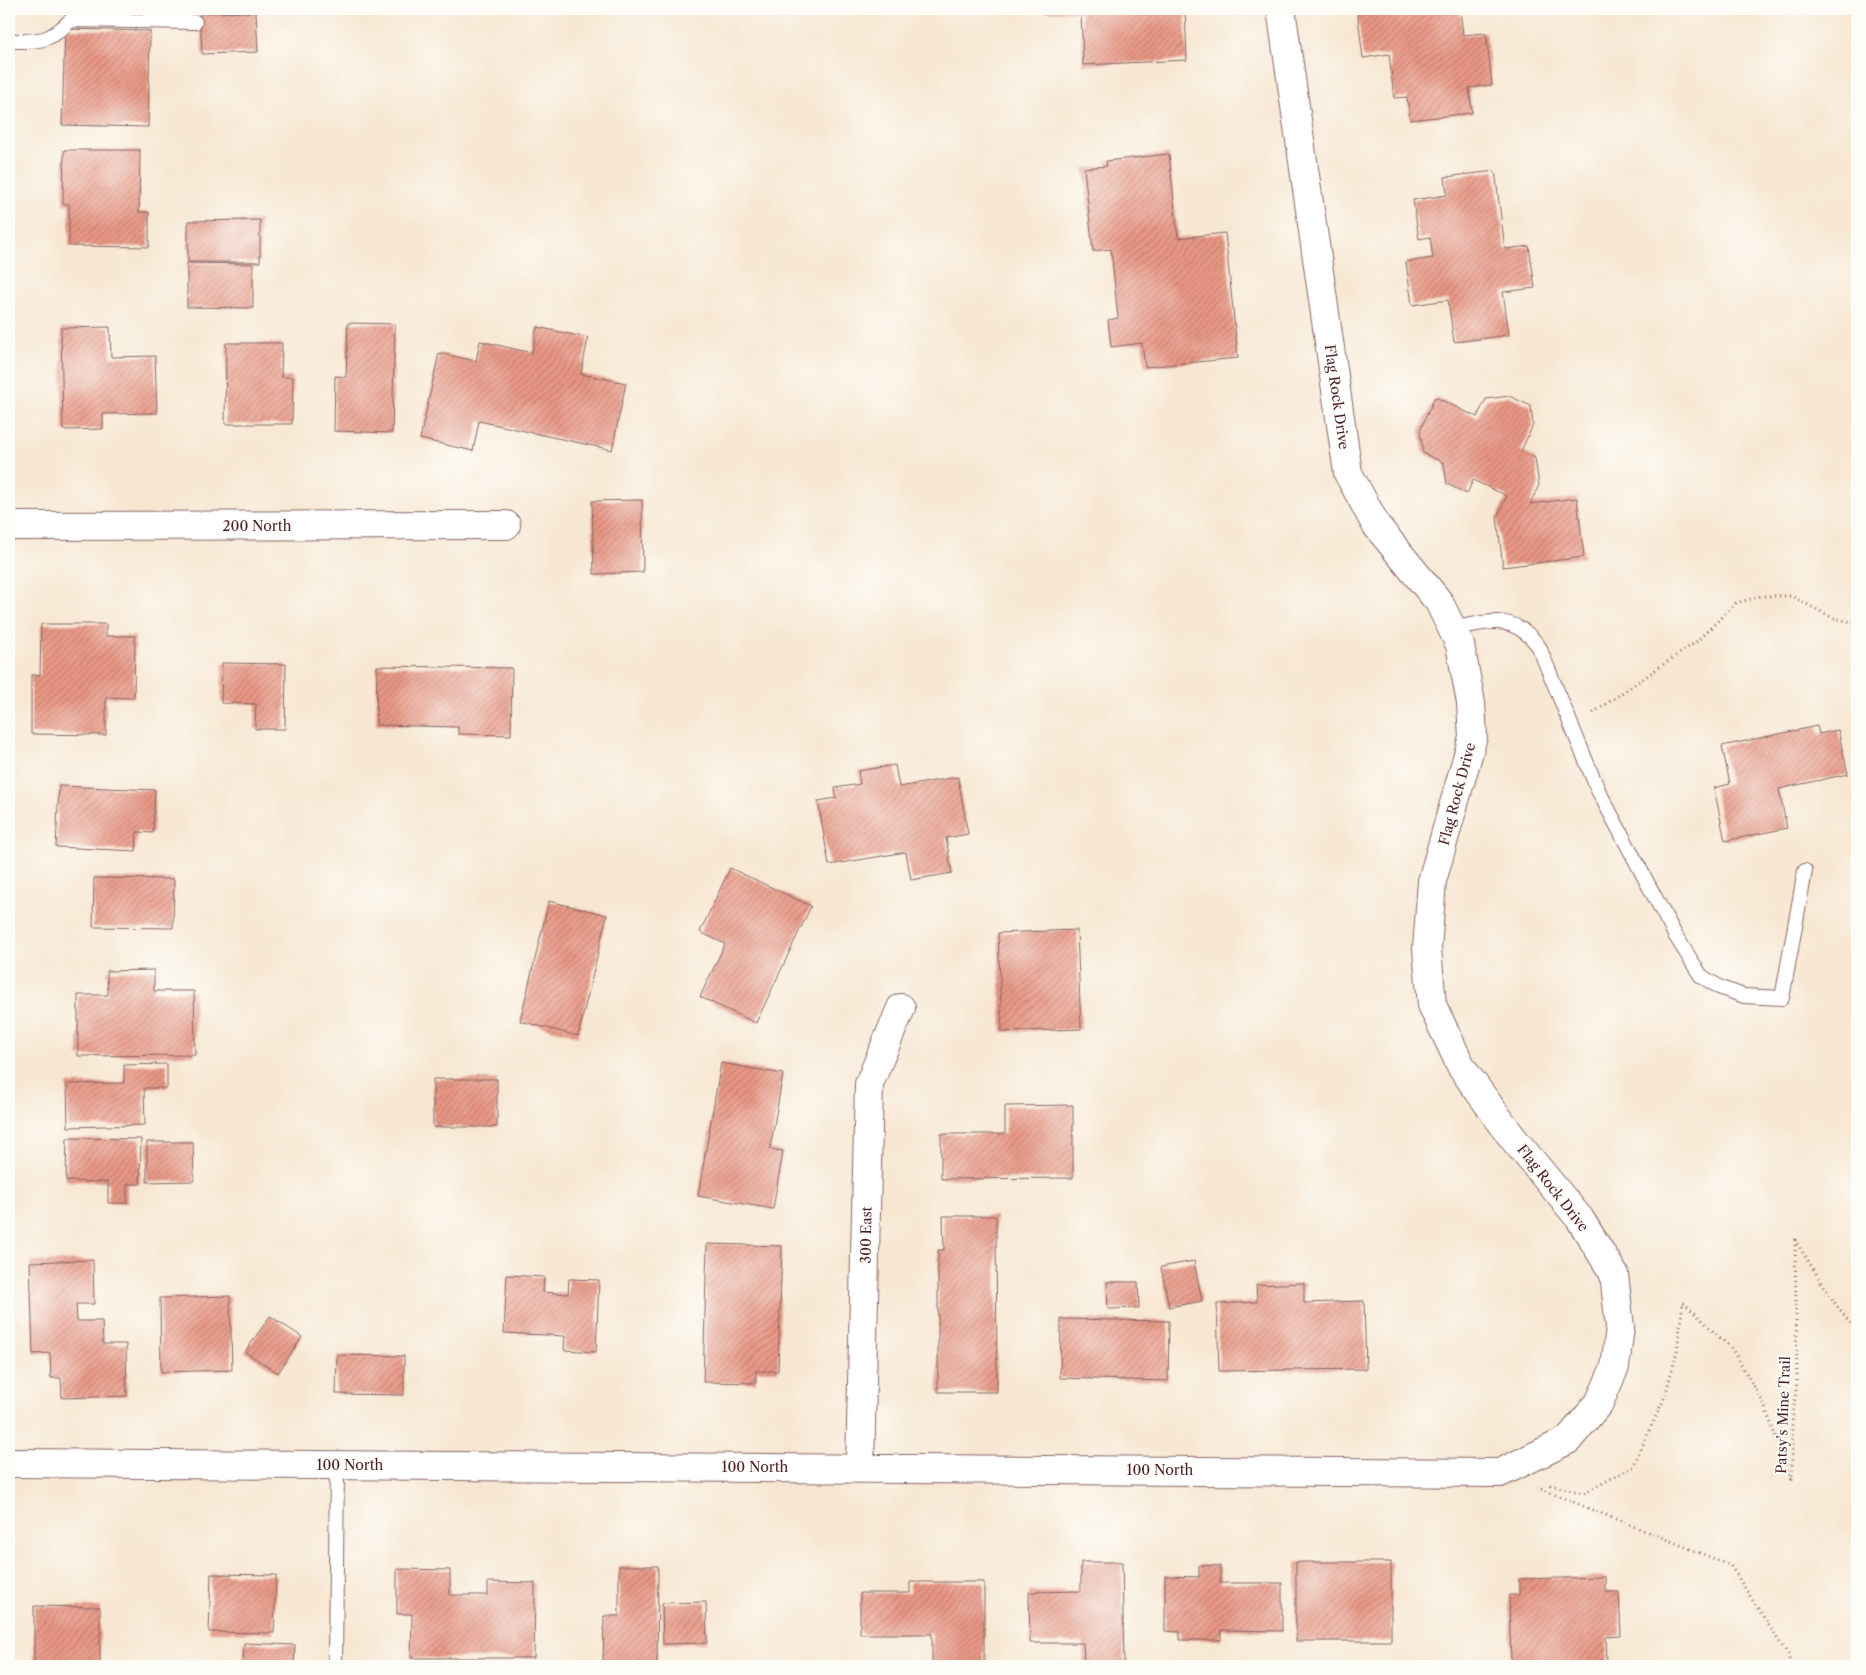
<svg xmlns="http://www.w3.org/2000/svg" width="1866" height="1675" font-family="'Libre Caslon Text',serif">
	<style>
		.building { fill: url(#building-hatch) }
		.lines { fill: none; stroke-linecap: round; stroke-linejoin: round }
		.lane-casing { stroke: #876565; stroke-width: 16 }
		.street-casing { stroke: #876565; stroke-width: 30 }
		.path { stroke: #876565; stroke-width: 3; stroke-dasharray: 1 4; stroke-linecap: butt }
		.lane { stroke: #fff; stroke-width: 14 }
		.street { stroke: #fff; stroke-width: 28 }
		.labels { text-anchor: middle; dominant-baseline: central; stroke-width: 4; stroke-linejoin: round; paint-order: stroke }
		.street-label { font-size: 14px; fill: #4a1f2b; stroke: #fdfcf7 }
	</style>
	<defs>
		<pattern id="building-hatch" width="6" height="6" patternUnits="userSpaceOnUse" patternTransform="scale(1.25)"><rect width="6" height="6" fill="#e99885"/><path d="M-1 1l2-2M0 6l6-6M5 7l2-2" fill="none" stroke="#bf7b6d"/></pattern>
	</defs>
	<rect width="100%" height="100%" fill="#fdfcf7"/>
	<filter id="ink" filterUnits="userSpaceOnUse"><feTurbulence type="fractalNoise" baseFrequency=".02" numOctaves="2"/><feDisplacementMap in="SourceGraphic" scale="10" xChannelSelector="R" yChannelSelector="G"/><feConvolveMatrix kernelMatrix="1 2 1 2 8 2 1 2 1" color-interpolation-filters="sRGB"/></filter>
	<filter id="wash" filterUnits="userSpaceOnUse"><feTurbulence type="fractalNoise" baseFrequency=".0096" numOctaves="4" result="noise"/><feDisplacementMap in="SourceGraphic" scale="20" xChannelSelector="R" yChannelSelector="G"/><feGaussianBlur stdDeviation="1.12" result="paint"/><feColorMatrix in="noise" values="0 0 0 0 0 0 0 0 0 0 0 0 0 0 0 0 0 1.4 0 .05"/><feComposite in="paint" operator="in"/></filter>
	<g filter="url(#wash)">
		<rect width="100%" height="100%" fill="#f7e7d2"/>
		<g id="blocks">
			<path class="building" d="M 1044,9 L 1185,9 L 1187,60 L 1083,65 L 1081,11 L 1044,12 Z
				M 1366,9 L 1460,9 L 1463,35 L 1486,33 L 1492,85 L 1469,88 L 1472,113 L 1410,120 L 1407,97 L 1394,98 L 1389,54 L 1363,58 L 1357,10 Z
				M 256,12 L 258,52 L 202,54 L 200,13 Z
				M 65,29 L 150,31 L 148,127 L 62,125 Z
				M 64,150 L 140,150 L 139,212 L 149,212 L 149,247 L 69,246 L 69,204 L 63,204 Z
				M 1169,154 L 1178,238 L 1225,233 L 1238,358 L 1145,367 L 1142,343 L 1111,347 L 1108,320 L 1118,318 L 1111,249 L 1093,251 L 1084,168 L 1107,166 L 1106,161 Z
				M 1495,171 L 1505,249 L 1529,246 L 1535,288 L 1503,292 L 1509,335 L 1454,342 L 1448,300 L 1412,305 L 1406,262 L 1433,258 L 1430,237 L 1419,239 L 1413,200 L 1447,195 L 1445,177 Z
				M 260,220 L 260,262 L 188,262 L 188,221 Z
				M 187,263 L 253,264 L 253,308 L 187,307 Z
				M 348,323 L 395,324 L 392,433 L 334,431 L 335,376 L 346,377 Z
				M 110,327 L 111,357 L 155,356 L 157,413 L 103,414 L 103,429 L 63,430 L 61,328 Z
				M 537,327 L 588,338 L 581,374 L 626,383 L 612,450 L 479,421 L 473,451 L 420,439 L 439,353 L 476,361 L 480,341 L 532,353 Z
				M 226,343 L 282,343 L 281,377 L 293,377 L 292,424 L 225,424 Z
				M 1509,396 L 1531,406 L 1533,425 L 1521,451 L 1535,458 L 1539,485 L 1530,504 L 1577,498 L 1584,557 L 1503,567 L 1497,517 L 1507,496 L 1473,480 L 1467,494 L 1447,484 L 1444,463 L 1423,453 L 1420,430 L 1435,397 L 1477,417 L 1486,399 Z
				M 642,500 L 643,572 L 594,574 L 592,501 Z
				M 41,624 L 106,624 L 106,636 L 135,636 L 134,698 L 106,697 L 106,735 L 31,734 L 31,675 L 40,675 Z
				M 222,663 L 286,664 L 285,729 L 255,729 L 256,704 L 221,703 Z
				M 377,666 L 512,668 L 511,735 L 458,734 L 458,727 L 376,725 Z
				M 1817,726 L 1819,734 L 1838,730 L 1848,774 L 1779,789 L 1787,828 L 1725,841 L 1714,788 L 1730,784 L 1722,746 Z
				M 895,765 L 899,787 L 958,777 L 968,834 L 946,838 L 952,873 L 911,880 L 906,852 L 829,865 L 818,801 L 836,798 L 835,788 L 860,784 L 858,771 Z
				M 59,786 L 155,790 L 153,833 L 137,832 L 136,851 L 56,847 Z
				M 730,868 L 811,906 L 756,1023 L 700,997 L 725,944 L 700,932 Z
				M 94,878 L 174,879 L 173,928 L 93,927 Z
				M 549,901 L 607,915 L 578,1036 L 520,1021 Z
				M 1077,930 L 1081,1029 L 1002,1032 L 998,933 Z
				M 154,970 L 154,991 L 194,991 L 195,1055 L 78,1056 L 78,995 L 108,995 L 107,971 Z
				M 721,1063 L 783,1074 L 770,1149 L 783,1151 L 773,1209 L 698,1196 Z
				M 167,1064 L 167,1088 L 144,1088 L 145,1125 L 68,1127 L 67,1084 L 124,1083 L 124,1065 Z
				M 433,1079 L 497,1079 L 497,1127 L 433,1127 Z
				M 1073,1105 L 1073,1178 L 941,1179 L 941,1134 L 1005,1134 L 1005,1106 Z
				M 67,1138 L 141,1139 L 140,1184 L 127,1184 L 127,1203 L 108,1203 L 108,1182 L 66,1181 Z
				M 147,1142 L 193,1142 L 194,1181 L 147,1182 Z
				M 943,1216 L 996,1216 L 997,1392 L 938,1392 L 938,1250 L 944,1250 Z
				M 707,1244 L 782,1246 L 778,1371 L 756,1371 L 756,1383 L 703,1382 Z
				M 93,1260 L 94,1304 L 76,1304 L 77,1321 L 102,1321 L 103,1344 L 126,1344 L 127,1396 L 62,1398 L 61,1378 L 51,1378 L 50,1353 L 33,1354 L 30,1262 Z
				M 1194,1261 L 1202,1301 L 1169,1307 L 1161,1267 Z
				M 507,1275 L 544,1277 L 543,1292 L 568,1294 L 569,1279 L 599,1280 L 596,1352 L 564,1350 L 565,1336 L 504,1333 Z
				M 1107,1282 L 1138,1282 L 1139,1308 L 1108,1309 Z
				M 1304,1283 L 1304,1303 L 1364,1301 L 1366,1369 L 1219,1371 L 1217,1304 L 1257,1302 L 1256,1285 Z
				M 230,1296 L 232,1370 L 161,1372 L 160,1298 Z
				M 270,1316 L 302,1337 L 278,1373 L 245,1352 Z
				M 1061,1319 L 1169,1321 L 1168,1381 L 1060,1378 Z
				M 337,1355 L 404,1356 L 404,1395 L 336,1394 Z
				M 1081,1562 L 1122,1562 L 1124,1666 L 1084,1666 L 1083,1643 L 1030,1643 L 1029,1592 L 1081,1591 Z
				M 1296,1562 L 1391,1562 L 1391,1641 L 1296,1641 Z
				M 1199,1565 L 1220,1566 L 1220,1583 L 1282,1583 L 1282,1631 L 1221,1630 L 1221,1640 L 1180,1640 L 1180,1632 L 1165,1631 L 1165,1576 L 1199,1577 Z
				M 619,1566 L 658,1566 L 657,1665 L 603,1664 L 604,1616 L 619,1616 Z
				M 397,1569 L 450,1570 L 450,1595 L 488,1595 L 488,1582 L 535,1583 L 534,1658 L 411,1658 L 412,1614 L 397,1614 Z
				M 211,1574 L 276,1575 L 274,1633 L 209,1632 Z
				M 1605,1577 L 1605,1592 L 1619,1592 L 1621,1636 L 1606,1637 L 1607,1663 L 1511,1666 L 1509,1595 L 1519,1595 L 1519,1579 Z
				M 910,1582 L 984,1582 L 984,1666 L 932,1666 L 932,1634 L 860,1634 L 860,1593 L 910,1593 Z
				M 706,1602 L 707,1643 L 663,1644 L 662,1603 Z
				M 34,1606 L 100,1607 L 100,1666 L 34,1666 Z
				M 244,1643 L 295,1645 L 294,1666 L 243,1666 Z"/>
		</g>
	</g>
	<g filter="url(#ink)">
		<use href="#blocks" fill-opacity="0" stroke="#876565" stroke-width="1"/>
		<g class="lines">
			<defs>
				<path id="lane" d="M 9,41 C 40,41 48,43 71,20 L 195,22
					M 1451,629 C 1489,622 1514,612 1539,647 L 1598,790 L 1675,935 L 1701,976 L 1721,988 L 1744,996 L 1782,998 L 1805,871
					M 335,1666 L 337,1465"/>
				<path id="street" d="M 9,526 L 506,525
					M 9,1463 L 1500,1473 L 1568,1440 L 1599,1403 L 1615,1367 L 1620,1327 L 1614,1274 L 1580,1219 L 1512,1137 L 1462,1068 L 1432,1005 L 1427,949 L 1432,881 L 1473,737 L 1471,703 L 1460,645 L 1439,602 L 1376,525 L 1348,473 L 1281,9
					M 860,1468 L 869,1084 L 901,1008"/>
			</defs>
			<use href="#lane" class="lane-casing"/>
			<use href="#street" class="street-casing"/>
			<path class="path" d="M 1593,713 L 1696,642 L 1736,603 L 1761,596 L 1791,596 L 1833,618 L 1857,623
				M 1550,1485 L 1584,1493 L 1633,1467 L 1665,1396 L 1677,1351 L 1683,1302 L 1732,1349 L 1763,1402 L 1792,1482 L 1792,1424 L 1797,1381 L 1795,1240 L 1834,1302 L 1854,1328 L 1857,1336
				M 1541,1489 L 1730,1565 L 1788,1655 L 1791,1666"/>
			<use href="#lane" class="lane"/>
			<use href="#street" class="street"/>
		</g>
	</g>
	<g class="labels">
		<g class="street-label">
			<text transform="translate(1337 397) rotate(82)">Flag Rock Drive</text>
			<text x="257" y="526">200 North</text>
			<text transform="translate(1457 794) rotate(-75)">Flag Rock Drive</text>
			<text transform="translate(1553 1188) rotate(52)">Flag Rock Drive</text>
			<text transform="translate(866 1235) rotate(-89)">300 East</text>
			<text transform="translate(1783 1415) rotate(-88)">Patsy's Mine Trail</text>
			<text x="350" y="1465">100 North</text>
			<text x="755" y="1467">100 North</text>
			<text x="1160" y="1470">100 North</text>
		</g>
	</g>
	<rect width="1866" height="1675" fill="none" stroke="#fdfcf7" stroke-width="30"/>
</svg>
